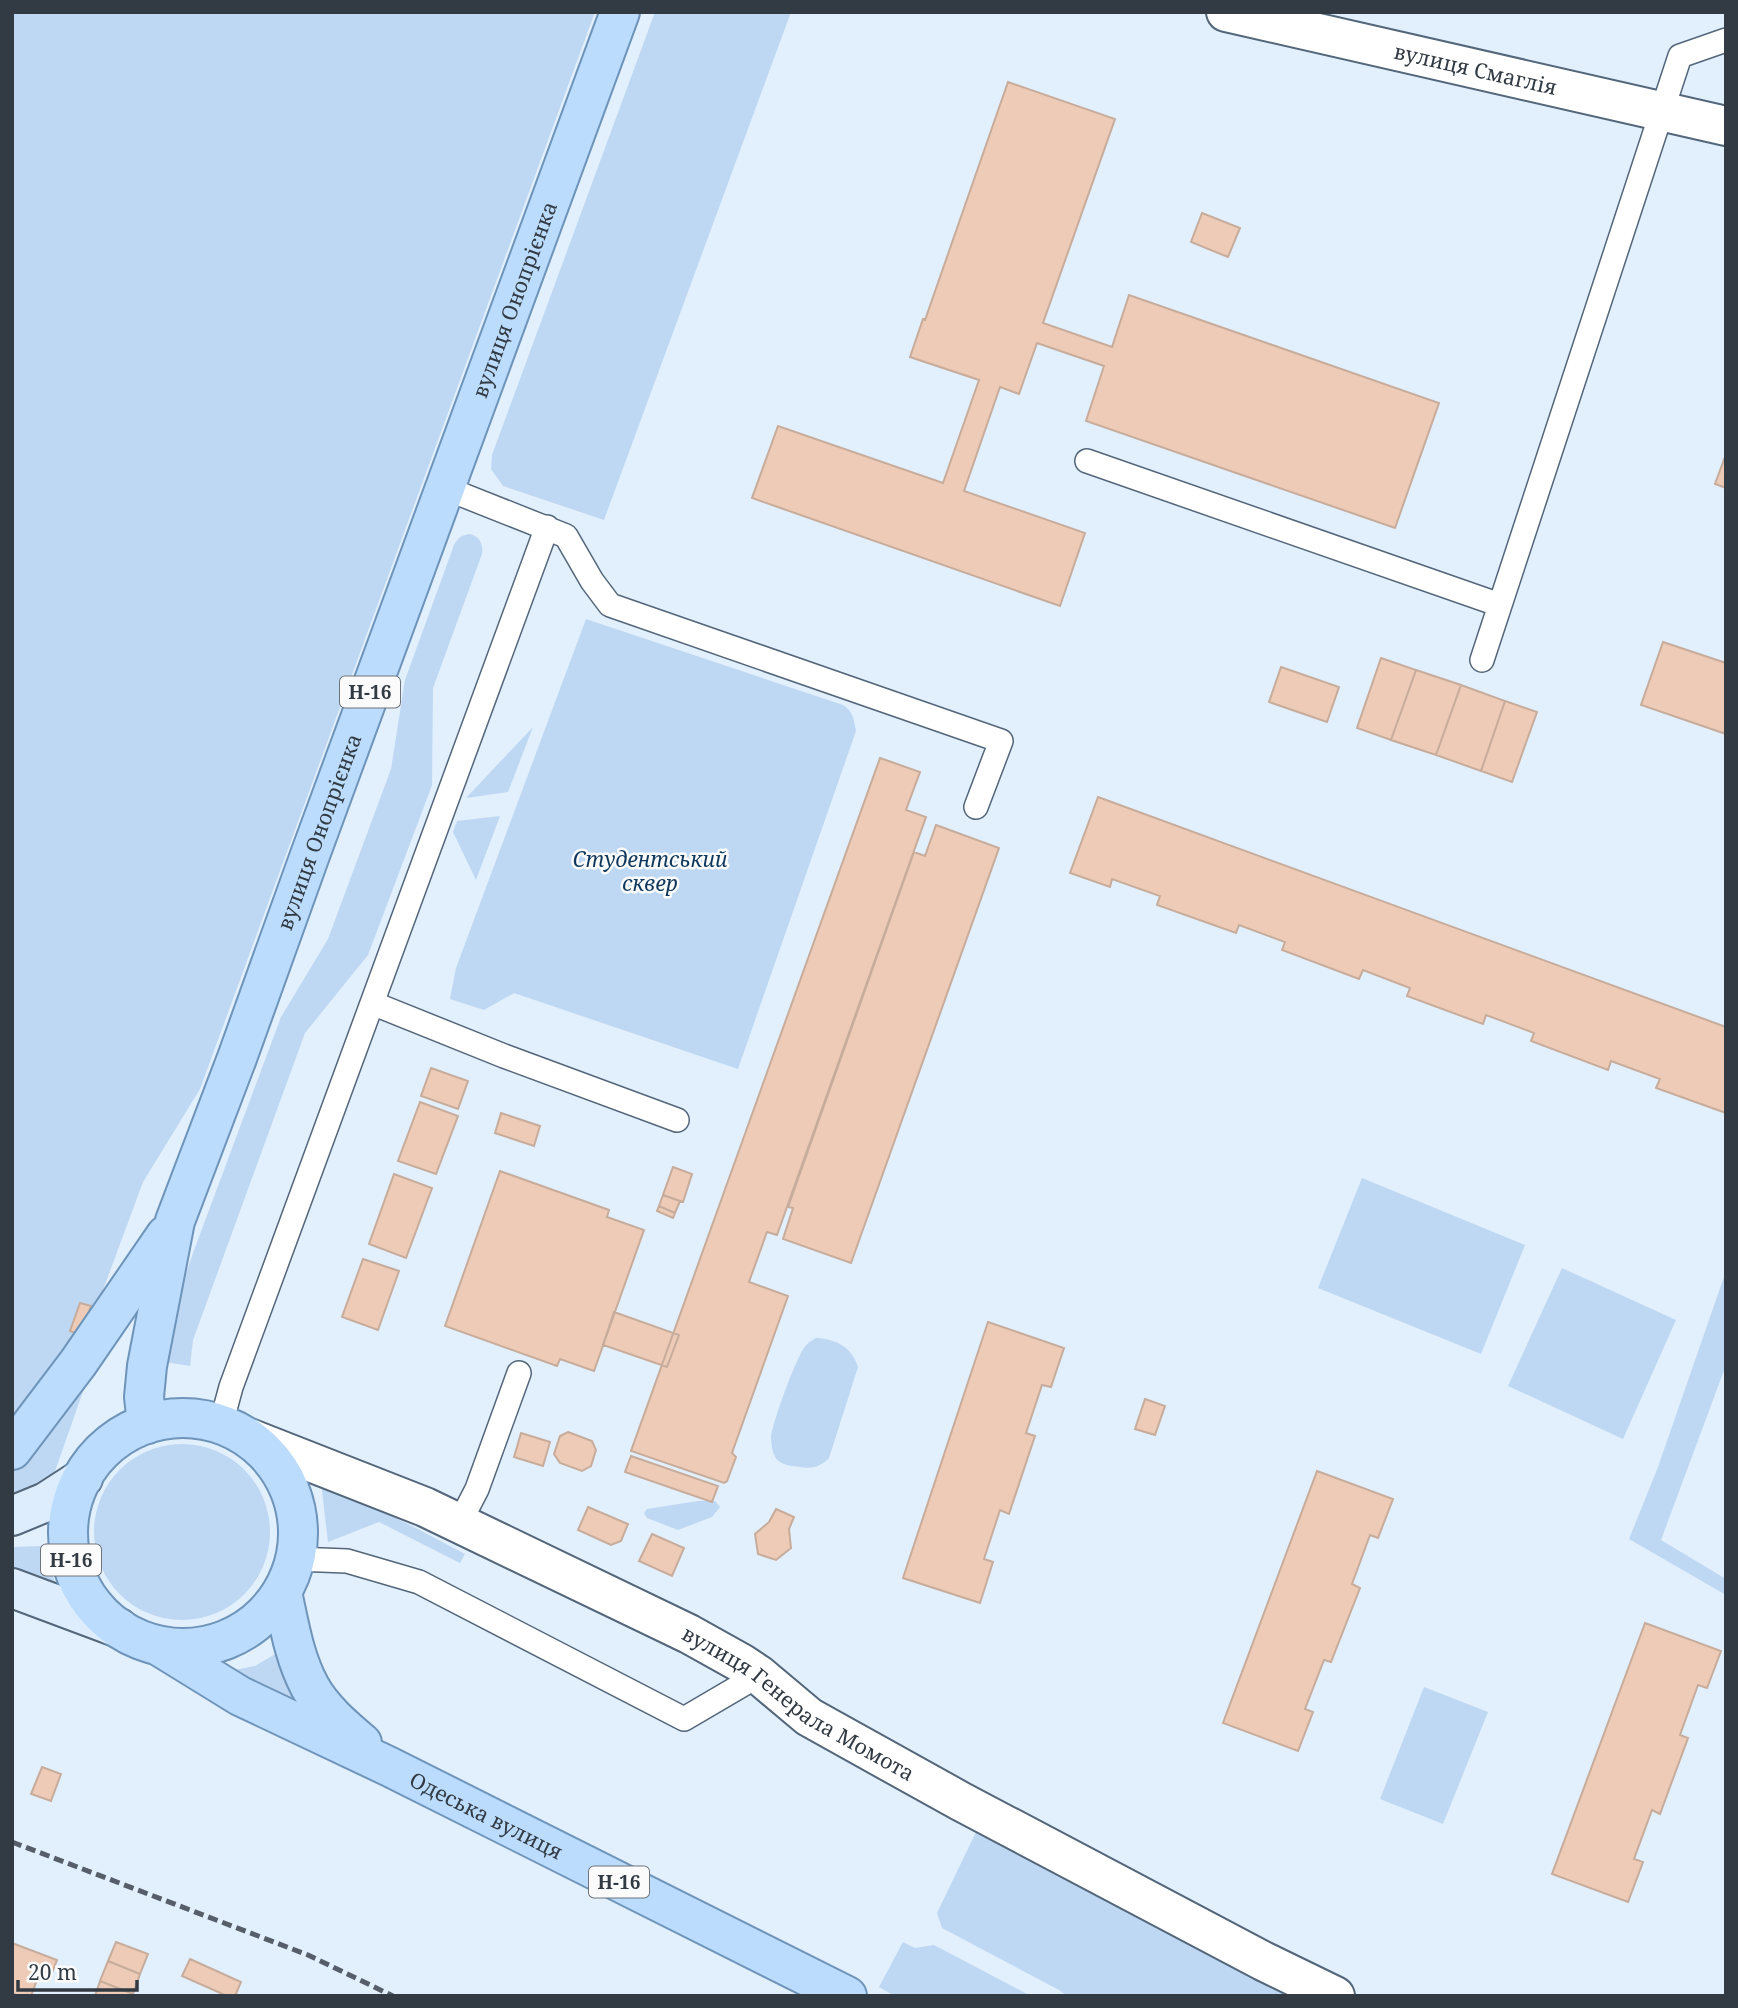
<svg xmlns="http://www.w3.org/2000/svg" width="1738" height="2008" font-family="'Noto Serif',serif">
	<style>
		.green { fill: #bed8f3 }
		.building { fill: #edcbb6; stroke: #c7ac9c; stroke-width: 2 }
		.lines { fill: none; stroke-linecap: round; stroke-linejoin: round }
		.service-casing { stroke: #53667a; stroke-width: 26 }
		.tertiary-casing { stroke: #53667a; stroke-width: 42 }
		.secondary-casing { stroke: #53667a; stroke-width: 42 }
		.primary-casing { stroke: #6e94ba; stroke-width: 42 }
		.service { stroke: #fff; stroke-width: 23 }
		.tertiary { stroke: #fff; stroke-width: 38 }
		.secondary { stroke: #ddedfe; stroke-width: 38 }
		.primary { stroke: #bbdcfc; stroke-width: 38 }
		.rail { stroke: #565f69; stroke-width: 5; stroke-dasharray: 10 5; stroke-linecap: butt }
		.labels { text-anchor: middle; dominant-baseline: central; stroke-width: 5; stroke-linejoin: round; paint-order: stroke }
		.shield { fill: #fbfbfb; stroke: #6e747a; stroke-width: 2 }
		.shield-label { font-size: 19px; font-weight: bold; fill: #323a43 }
		.street-label { font-size: 21px; fill: #323a43; stroke: #fbfbfb }
		.park-label { font-size: 21px; font-style: italic; fill: #0f385c; stroke: #fbfbfb }
	</style>
	<rect width="100%" height="100%" fill="#e2effd"/>
	<path class="green" d="M 12,12 L 595,12 L 200,1089 L 143,1182 L 83,1344 L 92,1366 L 54,1474 L 48,1476 L 33,1492 L 12,1505 Z
		M 655,12 L 791,12 L 604,520 L 503,486 L 491,469 L 492,455 Z
		M 470,534 C 480,537 483,543 482,554 L 433,688 L 432,785 L 428,796 L 368,955 L 305,1033 L 193,1340 L 190,1366 L 165,1362 L 168,1326 L 193,1253 L 281,1017 L 328,939 L 391,769 L 405,680 L 454,545 C 458,538 461,535 470,534 Z
		M 586,619 L 843,705 C 853,711 854,720 856,731 L 738,1069 L 514,993 L 484,1010 L 450,999 L 456,968 Z
		M 533,727 L 508,792 L 466,798 Z
		M 500,816 L 476,880 L 453,832 L 457,821 Z
		M 1362,1178 L 1525,1245 L 1481,1354 L 1318,1288 Z
		M 1562,1268 L 1676,1320 L 1623,1439 L 1508,1386 Z
		M 1726,1271 L 1726,1365 L 1661,1540 L 1726,1579 L 1726,1595 L 1629,1539 L 1658,1467 Z
		M 816,1338 C 836,1339 852,1347 858,1367 L 829,1458 C 820,1467 812,1469 800,1467 C 791,1466 780,1465 775,1457 C 772,1451 771,1443 771,1436 C 774,1419 794,1363 804,1348 C 807,1343 811,1341 816,1338 Z
		M94 1532a88 88 0 1 1 176 0a88 88 0 1 1-176 0Z
		M 321,1482 L 412,1526 L 465,1554 L 460,1563 L 379,1522 L 328,1542 Z
		M 698,1501 L 715,1501 L 720,1507 L 712,1517 L 678,1530 L 647,1518 L 644,1513 L 647,1509 Z
		M 42,1546 L 56,1585 L 12,1569 L 12,1547 Z
		M 277,1653 L 287,1684 L 303,1709 L 230,1671 L 255,1666 Z
		M 1424,1687 L 1488,1712 L 1443,1824 L 1380,1799 Z
		M 978,1828 L 1295,1996 L 1067,1996 L 1059,1990 L 942,1928 L 937,1913 Z
		M 903,1942 L 915,1948 L 934,1945 L 1031,1996 L 895,1996 L 879,1987 Z"/>
	<path class="building" d="M 1008,82 L 1115,119 L 1043,323 L 1112,347 L 1129,295 L 1439,403 L 1395,528 L 1086,421 L 1104,366 L 1037,343 L 1019,394 L 1000,387 L 964,491 L 1085,533 L 1060,606 L 752,498 L 778,426 L 943,483 L 979,380 L 910,357 L 923,319 L 925,320 Z
		M 1202,213 L 1240,228 L 1228,257 L 1191,242 Z
		M 1726,454 L 1726,488 L 1715,484 Z
		M 1663,642 L 1726,663 L 1726,734 L 1641,705 Z
		M 1381,658 L 1416,670 L 1391,740 L 1357,728 Z
		M 1281,667 L 1339,687 L 1327,722 L 1269,702 Z
		M 1416,670 L 1461,685 L 1436,755 L 1391,740 Z
		M 1461,685 L 1505,701 L 1481,771 L 1436,755 Z
		M 1505,701 L 1537,712 L 1512,782 L 1481,771 Z
		M 880,758 L 920,772 L 906,810 L 926,817 L 777,1235 L 767,1232 L 749,1282 L 788,1296 L 732,1453 L 736,1457 L 727,1481 L 724,1483 L 631,1451 Z
		M 1098,797 L 1726,1027 L 1726,1113 L 1656,1088 L 1660,1079 L 1611,1061 L 1608,1070 L 1531,1041 L 1534,1033 L 1486,1015 L 1483,1024 L 1407,996 L 1410,988 L 1363,970 L 1359,979 L 1282,950 L 1285,942 L 1239,925 L 1236,933 L 1157,905 L 1160,896 L 1112,879 L 1110,887 L 1070,873 Z
		M 936,825 L 999,848 L 851,1263 L 783,1239 L 793,1208 L 788,1207 L 914,852 L 925,856 Z
		M 431,1068 L 468,1081 L 458,1109 L 421,1096 Z
		M 420,1102 L 458,1116 L 436,1174 L 398,1161 Z
		M 501,1113 L 540,1126 L 534,1146 L 495,1133 Z
		M 673,1167 L 692,1174 L 683,1202 L 663,1195 Z
		M 500,1171 L 609,1210 L 607,1217 L 644,1230 L 594,1371 L 560,1359 L 557,1366 L 445,1326 Z
		M 394,1174 L 432,1188 L 406,1258 L 369,1244 Z
		M 663,1195 L 680,1201 L 675,1213 L 659,1206 Z
		M 659,1206 L 675,1213 L 673,1218 L 657,1211 Z
		M 363,1259 L 399,1271 L 378,1330 L 342,1317 Z
		M 80,1303 L 91,1306 L 80,1335 L 70,1331 Z
		M 614,1312 L 679,1335 L 667,1367 L 603,1345 Z
		M 988,1322 L 1064,1348 L 1051,1387 L 1042,1385 L 1026,1433 L 1035,1436 L 1009,1514 L 1000,1510 L 984,1559 L 993,1562 L 980,1603 L 903,1578 Z
		M 1145,1399 L 1165,1406 L 1155,1435 L 1135,1429 Z
		M 568,1432 L 592,1441 L 596,1450 L 591,1466 L 582,1471 L 560,1463 L 554,1454 L 560,1436 Z
		M 521,1433 L 550,1442 L 543,1466 L 514,1457 Z
		M 631,1456 L 718,1486 L 712,1502 L 625,1472 Z
		M 1317,1471 L 1393,1499 L 1378,1538 L 1370,1535 L 1352,1584 L 1360,1588 L 1331,1662 L 1324,1660 L 1305,1709 L 1313,1712 L 1298,1751 L 1223,1723 Z
		M 588,1507 L 628,1524 L 621,1541 L 611,1545 L 578,1530 Z
		M 776,1509 L 794,1517 L 789,1529 L 791,1548 L 776,1560 L 758,1554 L 755,1534 L 769,1522 Z
		M 652,1534 L 684,1548 L 672,1576 L 639,1561 Z
		M 1645,1623 L 1721,1651 L 1707,1688 L 1698,1685 L 1680,1735 L 1688,1738 L 1660,1814 L 1652,1810 L 1634,1859 L 1643,1862 L 1628,1902 L 1552,1874 Z
		M 42,1767 L 61,1774 L 51,1801 L 31,1794 Z
		M 116,1942 L 148,1954 L 140,1974 L 108,1961 Z
		M 12,1943 L 57,1960 L 49,1980 L 38,1977 L 31,1996 L 18,1996 L 12,1993 Z
		M 190,1959 L 241,1982 L 235,1996 L 227,1996 L 182,1976 Z
		M 108,1961 L 140,1974 L 133,1994 L 100,1981 Z
		M 100,1981 L 133,1994 L 132,1996 L 95,1996 Z"/>
	<g class="lines">
		<defs>
			<path id="service" d="M 1087,461 L 1500,605
				M 445,488 L 566,536 L 592,581 L 610,605 L 1001,741 L 976,807
				M 1482,660 L 1680,56 L 1726,40
				M 372,1003 L 504,1056 L 677,1120
				M 221,1424 L 231,1387 L 547,527
				M 459,1524 L 477,1489 L 519,1373
				M 295,1559 L 347,1561 L 419,1582 L 684,1719 L 759,1675"/>
			<g id="tertiary">
				<path id="s1" d="M 1226,12 L 1726,126"/>
				<path id="s2" d="M 249,1438 L 425,1507 L 689,1634 L 741,1663 L 759,1675 L 809,1717 L 960,1801 L 1263,1961 L 1335,1996"/>
			</g>
			<path id="secondary" d="M 12,1516 L 46,1502 L 83,1478
				M 12,1588 L 119,1628"/>
			<g id="primary">
				<circle cx="183" cy="1533" r="115"/>
				<path id="s3" d="M 147,1424 L 144,1397 L 147,1366 L 175,1221 L 237,1058 L 310,855 L 620,12"/>
				<path d="M 12,1450 L 78,1363 L 166,1235"/>
				<path d="M 282,1592 C 289,1624 294,1657 310,1687 C 322,1709 343,1727 362,1743"/>
				<path id="s4" d="M 159,1646 L 240,1696 L 390,1767 L 847,1996"/>
			</g>
		</defs>
		<use href="#service" class="service-casing"/>
		<use href="#tertiary" class="tertiary-casing"/>
		<use href="#secondary" class="secondary-casing"/>
		<use href="#primary" class="primary-casing"/>
		<use href="#service" class="service"/>
		<use href="#tertiary" class="tertiary"/>
		<use href="#secondary" class="secondary"/>
		<use href="#primary" class="primary"/>
		<path class="rail" d="M 12,1842 L 308,1955 L 393,1996"/>
	</g>
	<g class="labels">
		<g class="shield">
			<rect x="340" y="676.5" width="60" height="31" rx="5"/>
			<rect x="41" y="1544.5" width="60" height="31" rx="5"/>
			<rect x="589" y="1866.5" width="60" height="31" rx="5"/>
		</g>
		<g class="shield-label">
			<text x="370" y="692">Н-16</text>
			<text x="71" y="1560">Н-16</text>
			<text x="619" y="1882">Н-16</text>
		</g>
		<g class="street-label">
			<text stroke="none"><textPath href="#s1" startOffset="256">вулиця Смаглія</textPath></text>
			<text stroke="none"><textPath href="#s3" startOffset="1188">вулиця Онопрієнка</textPath></text>
			<text stroke="none"><textPath href="#s3" startOffset="621">вулиця Онопрієнка</textPath></text>
			<text stroke="none"><textPath href="#s2" startOffset="612">вулиця Генерала Момота</textPath></text>
			<text stroke="none"><textPath href="#s4" startOffset="369">Одеська вулиця</textPath></text>
		</g>
		<g class="park-label">
			<text x="650" y="859">Студентський<tspan x="650" dy="24">сквер</tspan></text>
		</g>
	</g>
	<rect width="1738" height="2008" fill="none" stroke="#323a43" stroke-width="28"/>
	<path d="M18 1980v10h119v-10" fill="none" stroke="#323a43" stroke-width="3.5"/>
	<text x="28" y="1980" font-size="21" fill="#323a43" stroke="#fbfbfb" stroke-width="5" paint-order="stroke">20 m</text>
</svg>
